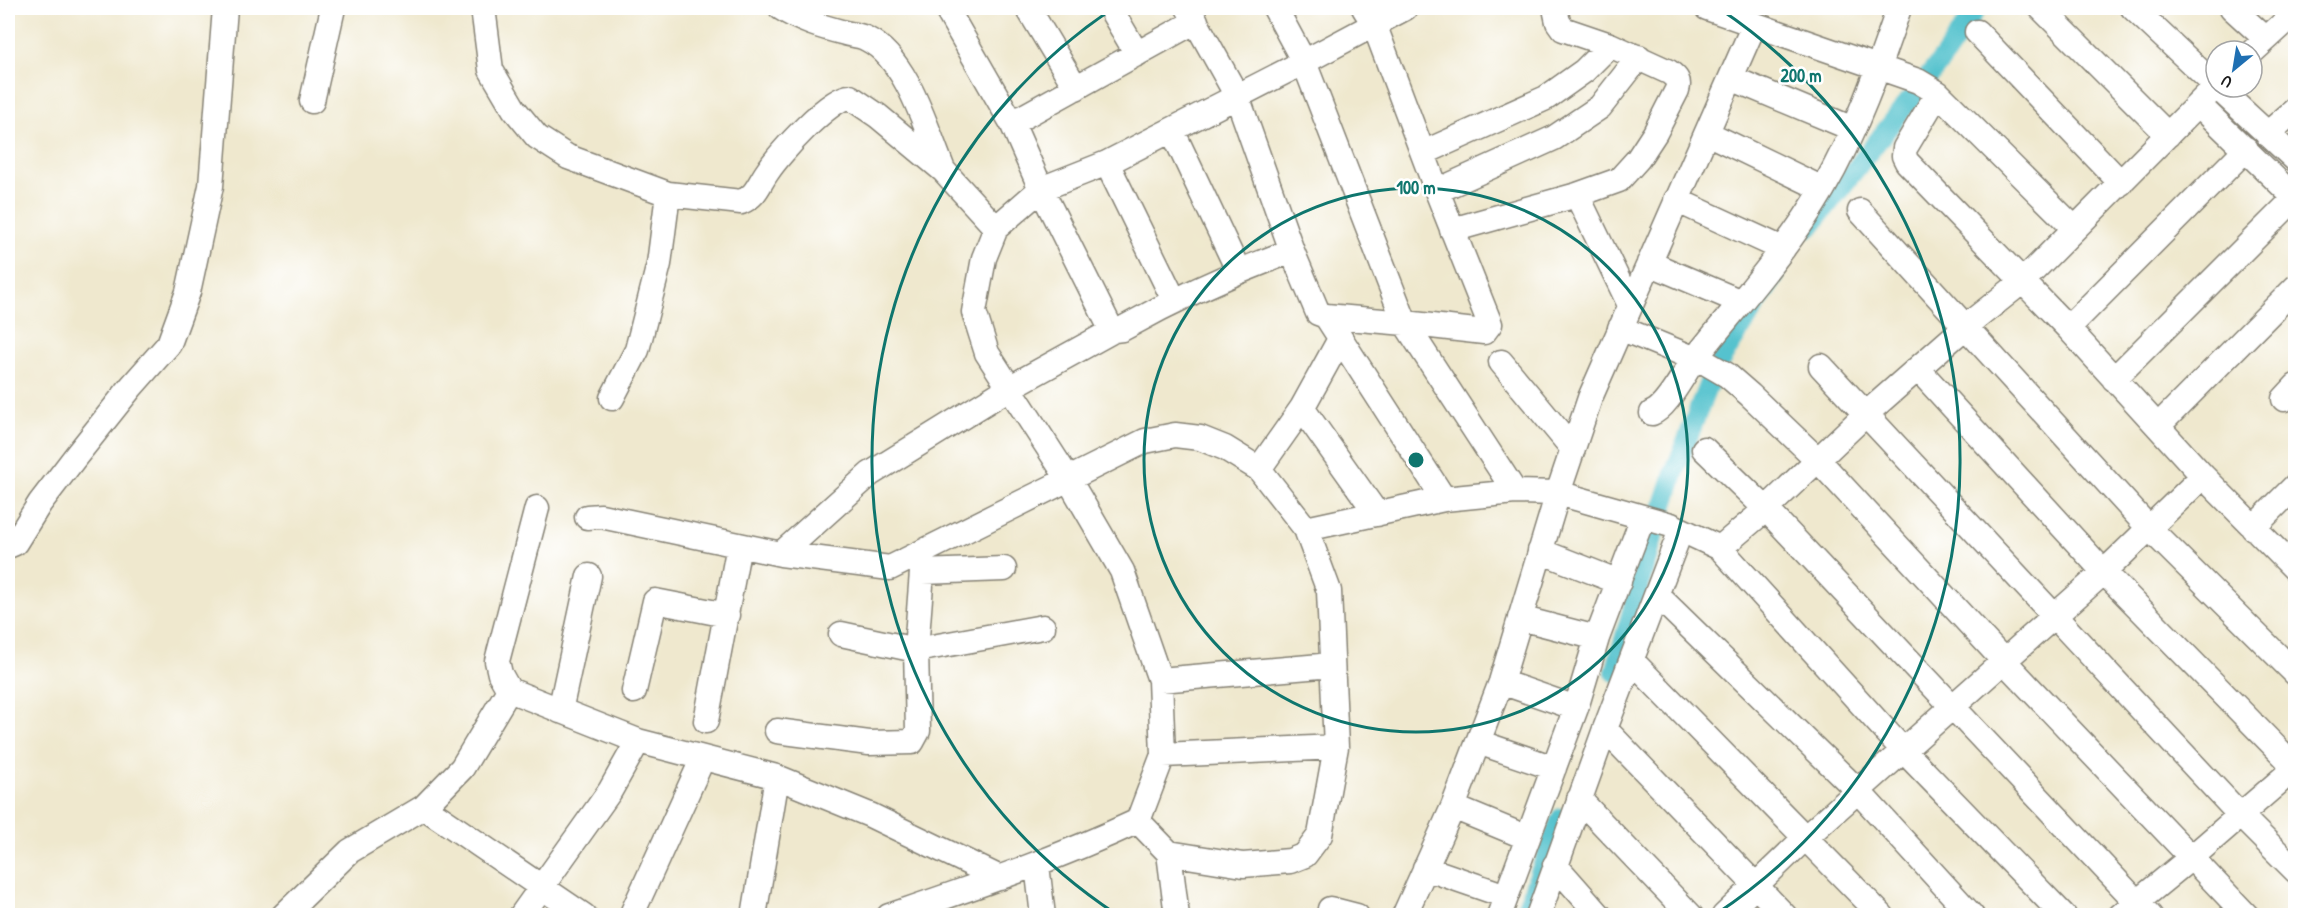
<svg xmlns="http://www.w3.org/2000/svg" width="2303" height="923" font-family="'Patrick Hand',sans-serif">
	<style>
		.lines { fill: none; stroke-linecap: round; stroke-linejoin: round }
		.canal { stroke: #55c2ce; stroke-width: 20 }
		.minor-casing { stroke: #868275; stroke-width: 27 }
		.minor { stroke: #fff; stroke-width: 24 }
		.ring { fill: none; stroke: #0f766e; stroke-width: 3 }
		.centre { fill: #0f766e; stroke: #fff; stroke-width: 3 }
		.ring-label { font-size: 18px; text-anchor: middle; font-weight: bold; fill: #0f766e; stroke: #fff; stroke-width: 5; stroke-linejoin: round; paint-order: stroke }
	</style>
	<rect width="100%" height="100%" fill="#fff"/>
	<filter id="ink" filterUnits="userSpaceOnUse"><feTurbulence type="fractalNoise" baseFrequency=".0167" numOctaves="2"/><feDisplacementMap in="SourceGraphic" scale="12" xChannelSelector="R" yChannelSelector="G"/><feConvolveMatrix kernelMatrix="1 2 1 2 8 2 1 2 1" color-interpolation-filters="sRGB"/></filter>
	<filter id="wash" filterUnits="userSpaceOnUse"><feTurbulence type="fractalNoise" baseFrequency=".008" numOctaves="4" result="noise"/><feDisplacementMap in="SourceGraphic" scale="24" xChannelSelector="R" yChannelSelector="G"/><feGaussianBlur stdDeviation="1.35" result="paint"/><feColorMatrix in="noise" values="0 0 0 0 0 0 0 0 0 0 0 0 0 0 0 0 0 1.4 0 .05"/><feComposite in="paint" operator="in"/></filter>
	<g filter="url(#wash)">
		<rect width="100%" height="100%" fill="#efe8ce"/>
		<g class="lines">
			<path class="canal" d="M 1810,227 L 1943,58 L 1977,8
				M 1720,361 L 1774,277
				M 1615,672 L 1649,550 L 1675,471 L 1713,372
				M 1523,916 L 1561,818"/>
		</g>
	</g>
	<g filter="url(#ink)">
		<g class="lines">
			<defs>
				<path id="minor" d="M 483,8 L 491,70 L 514,109 L 537,137 L 568,157 L 668,194 L 741,202 C 757,196 759,183 768,171 C 779,154 831,96 850,97 L 878,116 L 943,170 L 996,228
					M 781,8 C 801,21 822,27 845,33 C 852,35 861,35 867,39 C 907,59 926,128 942,167
					M 946,8 L 1012,123 L 1041,189 L 1110,327 L 1114,330 L 1122,329 C 1179,297 1230,273 1292,251
					M 1028,8 L 1076,88
					M 1110,8 L 1137,54
					M 1188,8 L 1237,96 L 1292,251 L 1318,313 L 1326,316 L 1405,323 L 1484,332 L 1490,324 L 1437,191 L 1374,24 L 1364,8
					M 1275,8 L 1304,62 L 1405,323 L 1515,492
					M 1707,8 L 1918,81 L 1938,93 L 2074,228
					M 2041,8 L 2168,135
					M 2133,8 L 2216,86
					M 2232,8 L 2266,39
					M 1977,32 L 2121,183
					M 2252,52 L 2296,12
					M 1731,78 L 1853,129
					M 2217,87 L 2296,160
					M 1938,93 L 1905,148 L 1904,156 L 1907,162 L 2068,328 L 2203,476 L 2296,570
					M 312,101 L 333,8
					M 2198,104 L 2296,199
					M 1012,123 L 1196,21
					M 1172,130 L 1238,270
					M 1707,133 L 1823,189
					M 2267,134 L 2296,109
					M 1423,153 L 1546,98 L 1584,71 L 1610,45
					M 1107,163 L 1174,300
					M 1437,191 L 1554,138 L 1600,107 L 1639,57
					M 1577,195 L 1630,305
					M 1676,200 L 1783,249
					M 1860,211 L 2148,527 L 2296,674
					M 1452,230 L 1577,195 L 1619,180 L 1638,159 L 1655,133 L 1677,90 C 1680,81 1676,77 1669,72 L 1610,45 L 1563,29 L 1558,22 L 1556,13 L 1558,8
					M 1649,263 L 1741,302
					M 1326,316 L 1444,499
					M 1620,328 L 1708,364 L 1727,375 L 1750,395 L 1818,460 L 2004,661 L 2247,916
					M 2068,328 L 2246,149
					M 1501,362 L 1573,449
					M 1821,366 L 2241,816 L 2296,871
					M 1918,369 L 2104,572 L 2296,768
					M 2114,379 L 2295,198
					M 612,398 L 637,350 L 659,264 L 668,194
					M 2284,399 L 2296,386
					M 1302,408 L 1377,514
					M 1652,413 C 1668,407 1685,370 1697,356 C 1740,302 1788,249 1823,189 C 1856,132 1878,69 1899,8
					M 2158,426 L 2296,287
					M 1704,449 L 1766,509 L 2150,916
					M 1259,469 L 1302,408 L 1340,339
					M 587,517 L 601,516 L 781,554 L 890,568 L 1145,441 L 1175,435 L 1200,438 L 1225,448 L 1259,469 L 1306,529 L 1329,591 L 1336,747 L 1320,835 L 1305,855 L 1290,861 L 1243,865 L 1169,853
					M 2253,528 L 2296,485
					M 1306,529 L 1444,499 L 1515,492 L 1558,493 L 1671,525 L 1720,548 L 1903,750 L 2064,916
					M 8,546 L 15,543 L 40,503 L 76,456 L 131,387 L 169,344 L 188,292 L 211,186 L 225,8
					M 1720,548 L 1766,509 L 1867,413 L 1965,327 L 2023,281 L 2216,86
					M 1540,551 L 1619,582
					M 781,554 L 870,474 L 1009,388 L 1114,330
					M 919,556 L 922,572 L 1004,569
					M 1657,595 L 1857,790 L 1972,916
					M 1520,618 L 1597,638
					M 841,634 L 916,650 L 1043,627
					M 1632,661 L 1882,916
					M 1160,680 L 1332,665
					M 1501,682 L 1576,708
					M 509,690 L 500,674 L 497,661 L 537,508
					M 634,691 L 655,601 L 727,615
					M 560,711 L 589,576
					M 706,721 L 739,545
					M 1605,729 L 1785,916
					M 777,731 L 869,743 L 912,742 L 918,731 L 916,650 L 922,572
					M 1478,742 L 1554,768
					M 1163,755 L 1336,747
					M 1579,799 L 1691,916
					M 424,807 L 584,916
					M 1453,807 L 1528,838
					M 1138,821 L 1169,853 L 1177,916
					M 1037,865 L 1043,916
					M 1555,865 L 1600,916
					M 1425,868 L 1506,896
					M 1330,909 L 1357,916
					M 283,916 L 350,851 L 424,807 L 462,768 L 509,690 L 638,741 L 777,777 L 870,815 L 1000,878
					M 521,916 L 610,791 L 638,741
					M 631,916 L 703,758
					M 754,916 L 777,777
					M 889,916 C 974,887 1057,859 1138,821 L 1163,755 L 1160,680 L 1122,571 L 1069,480 L 987,353 L 974,312 L 984,258 L 996,228 L 1041,189 L 1107,163 L 1304,62 L 1405,8
					M 1404,916 L 1453,807 L 1501,682 L 1558,493 L 1590,398 L 1754,25
					M 1499,916 L 1576,708 L 1597,638 L 1643,517
					M 1538,916 L 1605,729 L 1681,530
					M 1724,916 L 1806,837 L 2104,572 L 2203,476
					M 2120,916 L 2192,857 L 2296,767"/>
			</defs>
			<use href="#minor" class="minor-casing"/>
			<use href="#minor" class="minor"/>
		</g>
	</g>
	<g class="ring">
		<circle cx="1416" cy="460" r="272"/>
		<path d="M1116 914A544 544 0 0 1 1112 9M1720 9A544 544 0 0 1 1716 914"/>
	</g>
	<circle cx="1416" cy="460" r="9" class="centre"/>
	<g class="ring-label">
		<text x="1801" y="82">200 m</text>
		<text x="1416" y="194">100 m</text>
	</g>
	<rect width="2303" height="923" fill="none" stroke="#fff" stroke-width="30"/>
	<g transform="translate(2234 69) rotate(210)"><circle r="28" fill="#ffffff" stroke="#a4a4a4" stroke-width="1.5"/>
	<path d="M0-4.5L10 22L0 15L-10 22Z" fill="#1f6fb2"/>
	<text y="-9" font-size="16" font-weight="bold" text-anchor="middle" fill="#1c1c1c">U</text>
	</g>
</svg>
